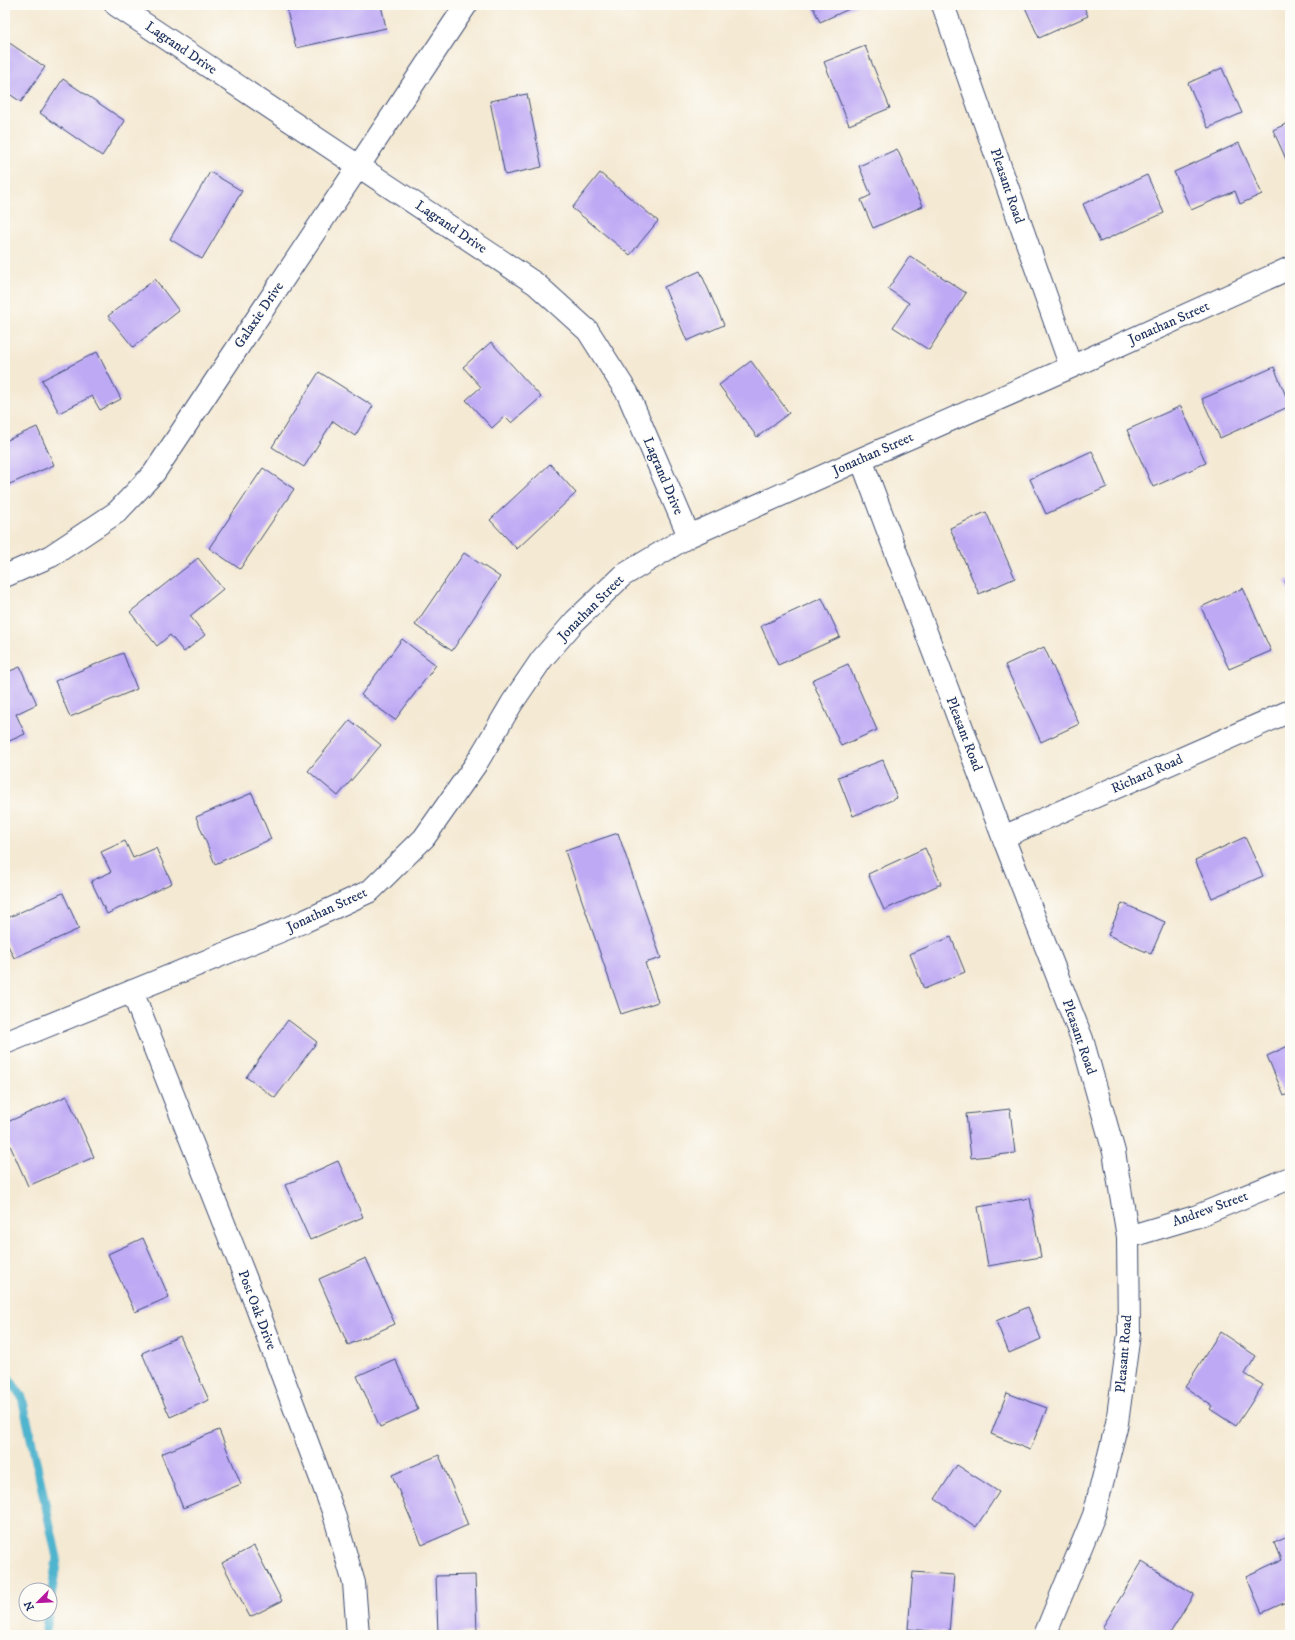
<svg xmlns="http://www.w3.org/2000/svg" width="1295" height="1640" viewBox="0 0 1295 1640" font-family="'IM FELL DW Pica',serif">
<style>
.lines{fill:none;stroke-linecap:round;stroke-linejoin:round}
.stream{stroke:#4fb4ce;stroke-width:9}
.building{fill:#bea9f4}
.street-casing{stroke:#3c4b70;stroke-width:24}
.street{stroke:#fff;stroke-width:22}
.labels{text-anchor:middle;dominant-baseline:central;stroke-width:3;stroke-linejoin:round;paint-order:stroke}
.street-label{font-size:14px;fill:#1b2f5e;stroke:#fdfcf7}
</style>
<rect width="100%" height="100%" fill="#fdfcf7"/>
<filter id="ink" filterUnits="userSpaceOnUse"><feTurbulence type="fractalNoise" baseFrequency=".025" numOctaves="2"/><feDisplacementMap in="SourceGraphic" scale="8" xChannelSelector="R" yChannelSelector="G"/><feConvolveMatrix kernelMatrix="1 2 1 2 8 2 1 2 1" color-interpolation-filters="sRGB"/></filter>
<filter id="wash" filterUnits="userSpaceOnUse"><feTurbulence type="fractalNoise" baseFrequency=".012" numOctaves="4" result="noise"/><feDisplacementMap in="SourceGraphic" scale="16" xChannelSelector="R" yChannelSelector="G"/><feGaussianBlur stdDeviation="0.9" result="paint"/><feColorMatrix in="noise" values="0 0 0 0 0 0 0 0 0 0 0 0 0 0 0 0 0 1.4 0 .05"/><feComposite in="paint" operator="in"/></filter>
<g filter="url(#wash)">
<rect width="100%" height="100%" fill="#f4e9d3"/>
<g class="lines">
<path class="stream" d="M5,1373L22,1397L57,1558L50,1604
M45,1635L48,1614"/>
</g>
<g id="blocks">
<path class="building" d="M314,5H381L386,28L296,48L287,11Z
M812,5H858L820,22Z
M1024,5H1083L1088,16L1039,38Z
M5,40L45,67L21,102L5,91Z
M865,46L890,108L849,125L824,62Z
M1222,68L1242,113L1208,128L1188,83Z
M63,79L125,121L102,156L40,113Z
M527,94L542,167L505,175L490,101Z
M1290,122V168L1273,130Z
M1239,143L1262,194L1240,204L1235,191L1191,210L1174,172Z
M897,149L923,206L873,228L861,200L871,195L859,166Z
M210,172L242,191L202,259L170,239Z
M600,173L658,221L630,255L572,208Z
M1147,175L1164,213L1100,242L1083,204Z
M910,256L966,293L929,350L893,327L909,303L888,289Z
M700,271L724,325L687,341L664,287Z
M155,279L179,311L133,347L108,316Z
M491,342L541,397L512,423L505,416L492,428L466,400L481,387L463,367Z
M97,352L121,399L100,410L92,396L59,413L42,380Z
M751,361L789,413L757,437L719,385Z
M1274,367L1290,406L1220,438L1202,399Z
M319,372L373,406L355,436L333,421L304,467L272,447Z
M1181,406L1206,463L1153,487L1127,430Z
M37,427L54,465L5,486V441Z
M1092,451L1107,487L1046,514L1030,479Z
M550,464L576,493L517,549L490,520Z
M263,468L294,489L240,569L209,548Z
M986,512L1015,578L979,594L950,528Z
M464,553L500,577L452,651L415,625Z
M198,558L223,589L190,616L205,635L184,652L170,635L157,646L130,612Z
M1290,579V593L1285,581Z
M1243,588L1271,651L1229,669L1201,607Z
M822,598L840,637L778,665L761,626Z
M402,639L436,665L395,720L361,695Z
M1044,647L1079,724L1041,742L1005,665Z
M123,653L137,689L70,717L55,681Z
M848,664L877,730L841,746L812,680Z
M20,667L37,704L16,714L25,734L5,743V673Z
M350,720L381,745L338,796L308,771Z
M883,760L897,798L853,816L838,777Z
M252,793L271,839L215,864L196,817Z
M618,833L661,958L645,963L658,1002L621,1014L565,851Z
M1245,837L1263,876L1212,898L1195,860Z
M125,841L133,858L156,848L172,883L107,914L91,881L111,872L101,852Z
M925,848L941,884L884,910L868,874Z
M63,893L79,929L14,958L5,939V919Z
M1122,903L1165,922L1151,954L1108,935Z
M951,937L965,972L924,989L910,954Z
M288,1020L317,1042L275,1098L246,1077Z
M1290,1045V1093L1284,1096L1267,1056Z
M67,1096L94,1157L28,1186L5,1134V1123Z
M1010,1109L1015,1153L971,1158L966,1114Z
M338,1161L363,1217L310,1240L285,1185Z
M1030,1198L1041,1257L988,1266L978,1207Z
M143,1238L169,1297L135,1312L108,1254Z
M366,1258L395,1324L348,1345L319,1279Z
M1028,1307L1041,1339L1009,1353L996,1321Z
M1220,1332L1256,1356L1245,1374L1263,1385L1236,1426L1210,1409L1212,1406L1185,1387Z
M180,1336L209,1400L170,1417L142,1353Z
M395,1359L418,1410L380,1427L357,1376Z
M1007,1393L1047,1408L1030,1450L991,1434Z
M219,1430L241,1484L183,1508L161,1454Z
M439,1455L468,1525L422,1545L392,1475Z
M957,1465L999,1492L976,1527L935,1499Z
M1290,1536V1600L1262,1613L1246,1576L1281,1560L1274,1543Z
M254,1546L282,1601L250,1617L222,1563Z
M1142,1562L1194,1594L1169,1635H1113L1102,1628Z
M913,1572L954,1575L949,1633L908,1629Z
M475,1575L477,1632L438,1634L436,1576Z"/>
</g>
</g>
<g filter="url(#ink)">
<use href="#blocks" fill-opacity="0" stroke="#3c4b70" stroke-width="1"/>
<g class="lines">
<g class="street-casing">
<path id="street" d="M116,5L536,284L588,331L628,394L689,536
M943,5L1071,367
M861,459L1003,837L1082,1039L1114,1152L1128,1237L1129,1334L1117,1423L1094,1515L1045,1635
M5,576L51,556L117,512L154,473L466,5
M1003,837L1290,711
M132,991L251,1292L333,1511L354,1583L358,1635
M5,1043L305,921L370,891L424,838L476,764L512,703L542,659L575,621L622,576L689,536L861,459L1071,367L1290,268
M1128,1237L1195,1217L1290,1178"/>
</g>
<use href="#street" class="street"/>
</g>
</g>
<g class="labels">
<g class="street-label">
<text transform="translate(181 48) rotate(34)">Lagrand Drive</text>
<text transform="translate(1007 186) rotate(71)">Pleasant Road</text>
<text transform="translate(451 227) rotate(34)">Lagrand Drive</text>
<text transform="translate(259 315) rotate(-56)">Galaxie Drive</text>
<text transform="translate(1169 323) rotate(-24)">Jonathan Street</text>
<text transform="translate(873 454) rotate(-24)">Jonathan Street</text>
<text transform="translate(663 476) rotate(67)">Lagrand Drive</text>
<text transform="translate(591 608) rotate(-45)">Jonathan Street</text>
<text transform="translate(964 734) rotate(69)">Pleasant Road</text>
<text transform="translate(1147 774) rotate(-24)">Richard Road</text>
<text transform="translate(327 910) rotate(-25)">Jonathan Street</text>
<text transform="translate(1079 1037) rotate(71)">Pleasant Road</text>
<text transform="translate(1210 1209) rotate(-20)">Andrew Street</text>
<text transform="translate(257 1310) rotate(69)">Post Oak Drive</text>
<text transform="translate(1124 1354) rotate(-85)">Pleasant Road</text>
</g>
</g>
<rect width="1295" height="1640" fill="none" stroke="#fdfcf7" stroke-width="20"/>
<g transform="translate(38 1602) rotate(246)"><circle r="19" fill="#fdfcf7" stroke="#a3aaba"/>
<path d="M0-3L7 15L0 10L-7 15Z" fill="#b5179e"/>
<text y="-6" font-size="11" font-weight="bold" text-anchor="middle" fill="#1b2f5e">N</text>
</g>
</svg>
